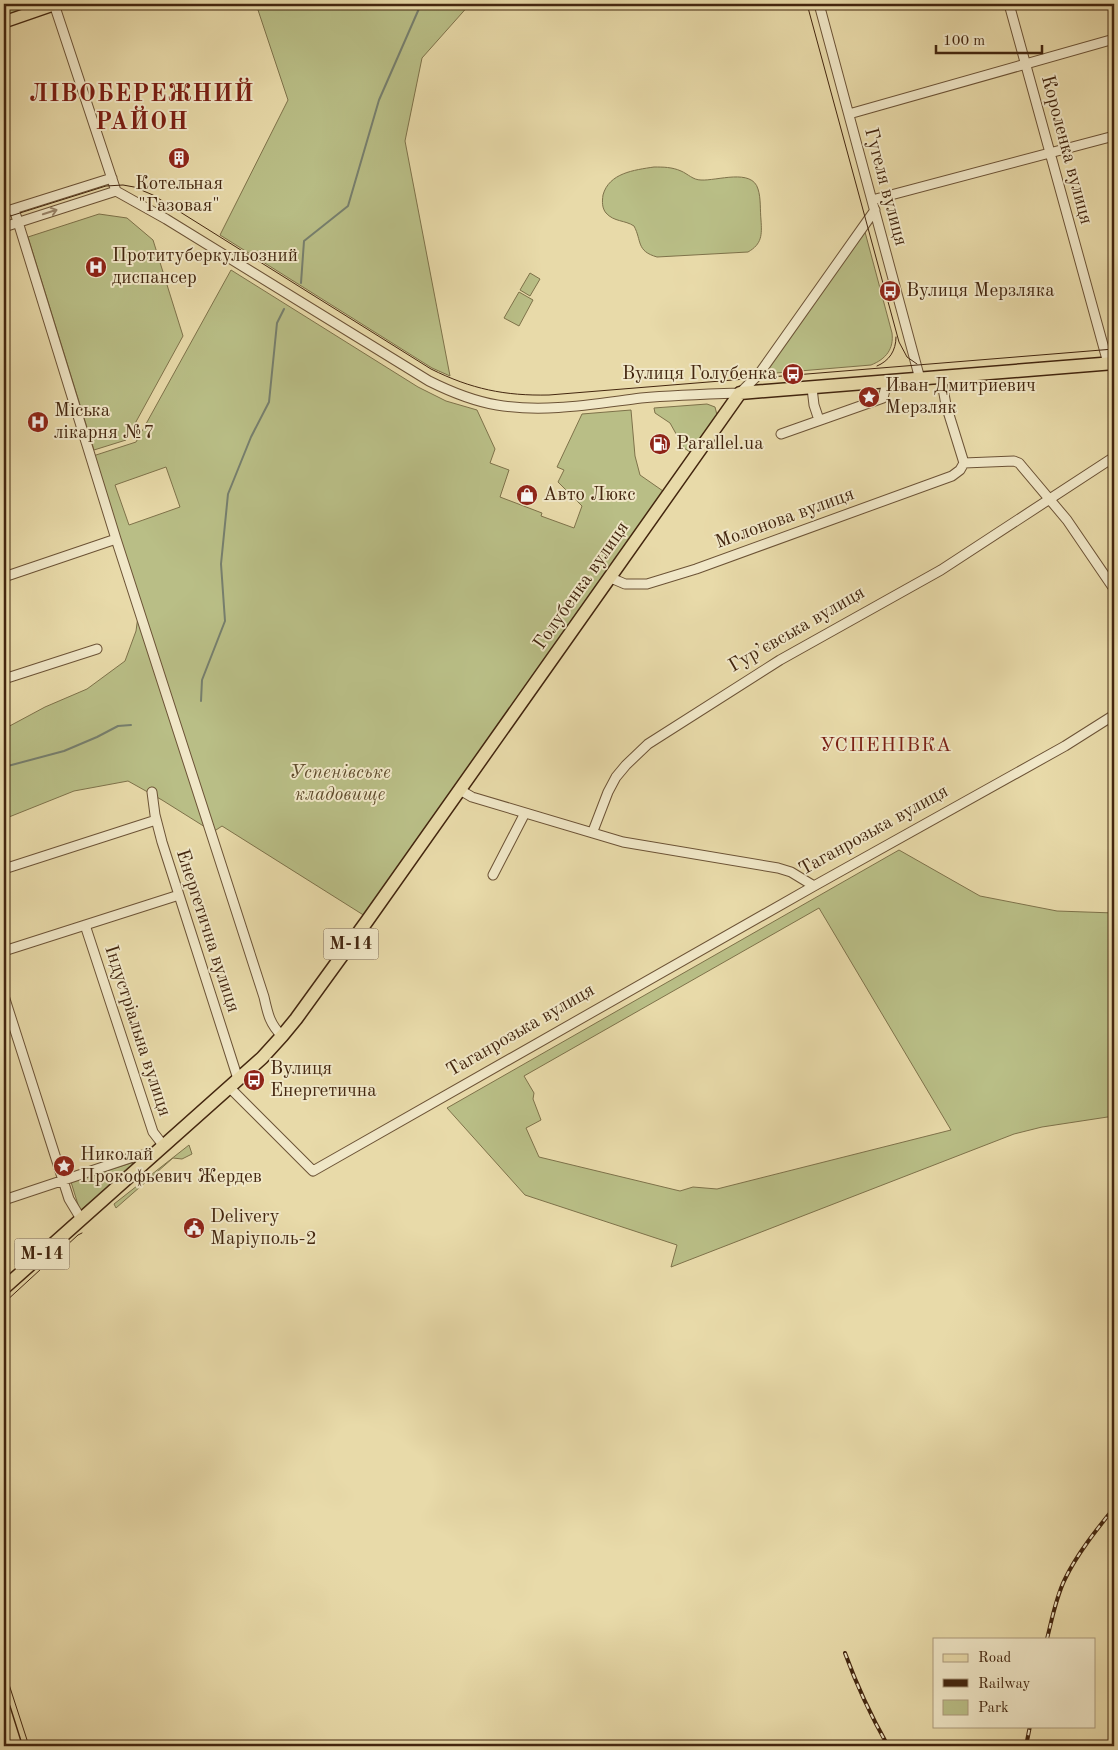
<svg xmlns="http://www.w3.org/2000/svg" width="1118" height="1750" viewBox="0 0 1118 1750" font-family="'Old Standard TT',serif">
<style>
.green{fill:#b9be86;stroke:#7e724a;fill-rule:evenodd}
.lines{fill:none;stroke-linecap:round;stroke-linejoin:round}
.stream{stroke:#767f6e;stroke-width:2}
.minor-casing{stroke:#6c5336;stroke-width:11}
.major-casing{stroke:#43260f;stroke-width:14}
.highway-casing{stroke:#43260f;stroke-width:15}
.minor{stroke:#f0e7c7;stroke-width:9}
.major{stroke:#e8daa9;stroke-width:11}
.highway{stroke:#e8daa9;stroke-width:12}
.tram{stroke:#43260f;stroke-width:1}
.rail-casing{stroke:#43260f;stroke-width:4}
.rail{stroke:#f0e7c7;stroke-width:2;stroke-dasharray:5.5;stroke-linecap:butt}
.oneway{stroke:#9a866b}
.labels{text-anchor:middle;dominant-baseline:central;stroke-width:4;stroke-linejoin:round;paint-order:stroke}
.shield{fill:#f0e7c7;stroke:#776046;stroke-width:1}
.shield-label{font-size:18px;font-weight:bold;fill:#43260f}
.street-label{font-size:19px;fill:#43260f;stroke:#f0e7c7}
.poi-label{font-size:19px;fill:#43260f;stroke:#f0e7c7;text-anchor:start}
.park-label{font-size:19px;font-style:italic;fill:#604c2d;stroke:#f0e7c7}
.neighbourhood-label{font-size:20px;letter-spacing:1px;fill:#7a1f14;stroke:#f0e7c7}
.district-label{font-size:24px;font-weight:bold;letter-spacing:1px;fill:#7a1f14;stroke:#f0e7c7}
</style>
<rect width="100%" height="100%" fill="#e8daa9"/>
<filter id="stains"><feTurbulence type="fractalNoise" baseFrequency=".004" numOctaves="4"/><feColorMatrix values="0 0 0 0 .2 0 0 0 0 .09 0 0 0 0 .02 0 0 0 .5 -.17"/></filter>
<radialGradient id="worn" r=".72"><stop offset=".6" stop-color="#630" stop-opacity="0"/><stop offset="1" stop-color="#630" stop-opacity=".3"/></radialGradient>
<path class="green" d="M4,4H32L33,9L4,19Z
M256,4H470L422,58L405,141L450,376L432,368L220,235L288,100Z
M654,167C663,167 672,167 681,171C688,174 693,180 701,180C717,181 752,168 758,189C761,198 760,210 761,220C762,235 762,244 748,252L657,257C636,251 642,241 634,226C625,220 614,222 606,213C602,208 602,202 603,195C609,173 634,170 654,167Z
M99,214L127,218L153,240L183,336L126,440L94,450L28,237Z
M865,232L892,333C894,349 886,359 871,365L764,374Z
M231,270L418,387L446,401L477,410L495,449L490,463L509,470L500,497L542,513L541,516L574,528L582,506L558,482L564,470L557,467L582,414L631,410L635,456L640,475L663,491L365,916L222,826L213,832L162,800L128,781L74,791L4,819V729L45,707L87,689L125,661L136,631L139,609L93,456L136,442ZM166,467L180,507L129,525L115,485Z
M530,273L540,279L530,296L520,290Z
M519,292L533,300L519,326L504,318Z
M707,404L715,407L717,415L690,452L684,448L670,423L655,413L654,408Z
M899,850L980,896L1057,911L1114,913V1116L1042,1127L1014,1134L671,1267L677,1245L525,1195L447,1108ZM819,908L951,1130L717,1189L693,1187L680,1191L539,1157L526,1128L541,1120L533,1099L534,1093L524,1076Z
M189,1145L192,1154L182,1159L173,1158L116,1208L114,1204Z
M131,1163L134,1164L80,1211L71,1182Z"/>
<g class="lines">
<path class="stream" d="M301,283L304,241L348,206L379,100L421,4
M201,701L202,680L225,621L221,564L228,494L251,437L269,402L277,323L284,309
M4,767L64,751L97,737L118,726L131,725"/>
<g class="minor-casing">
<path id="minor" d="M54,4L116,191
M819,4L920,379
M1009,4L1108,363
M849,114L1114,39
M872,200L1114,136
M14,209L116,539L264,997C268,1015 270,1024 282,1036
M4,212L112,178
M4,227L116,191L166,219L429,381C451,392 473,401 497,405C545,413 593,404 641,398C674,395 707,394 740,393L759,374L875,210
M941,377L946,405L964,463
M812,388L814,405L819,420
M781,434L883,398L887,382
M964,463L1014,461L1019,463L1067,520L1114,589
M4,577L116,539
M611,578L625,584H647L696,569L952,476L960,470L964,463
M4,679L97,649
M460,790L472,797L623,842L778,868L791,872L814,886
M152,792L155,815L162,842L238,1079
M593,831L608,792L616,777L626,765L648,744L780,660L941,570L1114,457
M4,869L156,820
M493,875L525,813
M85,925L153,1132L163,1145
M4,951L179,895
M4,996L69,1199L81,1219
M229,1087L313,1171L814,886L1065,746L1114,715
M4,1200L133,1157L154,1153"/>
</g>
<g class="major-casing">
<path id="major" d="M4,22L56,4
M4,1708L16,1746"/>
</g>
<g class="highway-casing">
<path id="highway" d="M4,1288L262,1058L282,1036L296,1019L367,921L740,393L1114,363"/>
</g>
<use href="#minor" class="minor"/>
<use href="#major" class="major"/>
<use href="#highway" class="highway"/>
<path class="tram" d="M807,4L899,342L907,357L917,364
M4,218L106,186L123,185L134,187L153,195L431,369C471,389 505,396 549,395L1114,349
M877,366C889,361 896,351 896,337
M4,1303L78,1235L82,1233
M4,1669L29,1746"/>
<g class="rail-casing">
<path id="rail" d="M1111,1580L1114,1557
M1047,1639C1052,1619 1056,1597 1065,1579C1077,1554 1097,1529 1114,1508
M845,1653C857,1686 871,1716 888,1746
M1026,1746L1030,1726"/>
</g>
<use href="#rail" class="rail"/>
</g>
<defs><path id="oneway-shaft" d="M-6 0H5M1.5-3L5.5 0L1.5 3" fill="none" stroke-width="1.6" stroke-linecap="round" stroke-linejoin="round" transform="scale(1.25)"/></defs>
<use class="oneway" href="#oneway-shaft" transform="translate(50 212) rotate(-18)"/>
<defs>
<g id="building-disc" transform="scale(1.125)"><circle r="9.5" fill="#8f2418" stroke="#f0e7c7"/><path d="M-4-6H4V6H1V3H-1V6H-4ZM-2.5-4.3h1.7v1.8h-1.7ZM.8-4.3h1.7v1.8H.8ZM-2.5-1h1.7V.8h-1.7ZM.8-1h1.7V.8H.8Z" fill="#fff"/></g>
<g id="hospital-disc" transform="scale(1.125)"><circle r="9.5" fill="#8f2418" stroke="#f0e7c7"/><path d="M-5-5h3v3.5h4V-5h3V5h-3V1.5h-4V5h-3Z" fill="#fff"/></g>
<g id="bus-disc" transform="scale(1.125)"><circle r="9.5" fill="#8f2418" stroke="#f0e7c7"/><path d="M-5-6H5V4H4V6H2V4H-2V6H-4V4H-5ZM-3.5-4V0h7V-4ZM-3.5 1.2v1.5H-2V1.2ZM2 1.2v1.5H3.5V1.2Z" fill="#fff"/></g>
<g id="sight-disc" transform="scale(1.125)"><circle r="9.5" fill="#8f2418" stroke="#f0e7c7"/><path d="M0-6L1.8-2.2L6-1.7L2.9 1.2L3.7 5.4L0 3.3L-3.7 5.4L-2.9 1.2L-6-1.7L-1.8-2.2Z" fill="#fff"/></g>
<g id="fuel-disc" transform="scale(1.125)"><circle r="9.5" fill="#8f2418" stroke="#f0e7c7"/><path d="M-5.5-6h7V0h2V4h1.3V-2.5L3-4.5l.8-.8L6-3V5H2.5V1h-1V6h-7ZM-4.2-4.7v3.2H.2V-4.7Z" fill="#fff"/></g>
<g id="shop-disc" transform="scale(1.125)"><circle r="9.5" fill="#8f2418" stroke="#f0e7c7"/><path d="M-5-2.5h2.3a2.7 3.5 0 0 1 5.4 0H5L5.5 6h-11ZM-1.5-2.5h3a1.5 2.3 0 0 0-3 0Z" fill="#fff"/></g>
<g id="civic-disc" transform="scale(1.125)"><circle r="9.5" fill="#8f2418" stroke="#f0e7c7"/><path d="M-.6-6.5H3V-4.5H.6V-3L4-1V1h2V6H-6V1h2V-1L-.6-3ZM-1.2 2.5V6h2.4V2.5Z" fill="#fff"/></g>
</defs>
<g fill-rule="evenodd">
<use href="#building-disc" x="179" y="158"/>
<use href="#hospital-disc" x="96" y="267"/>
<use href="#bus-disc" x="890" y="291"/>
<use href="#bus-disc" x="793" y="374"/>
<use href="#sight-disc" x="869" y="397"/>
<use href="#hospital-disc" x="38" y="422"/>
<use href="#fuel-disc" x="660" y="444"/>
<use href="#shop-disc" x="527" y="495"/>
<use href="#bus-disc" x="254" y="1080"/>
<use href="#sight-disc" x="64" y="1166"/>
<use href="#civic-disc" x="194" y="1228"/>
</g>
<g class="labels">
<g class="shield">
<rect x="323.5" y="928.5" width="55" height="31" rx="4"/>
<rect x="14.5" y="1238.5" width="55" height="31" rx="4"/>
</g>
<g class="shield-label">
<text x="351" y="944">М-14</text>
<text x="42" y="1254">М-14</text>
</g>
<g class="street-label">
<text transform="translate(1066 150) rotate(75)">Короленка вулиця</text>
<text transform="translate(885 187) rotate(75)">Гугеля вулиця</text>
<text transform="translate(785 519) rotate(-20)">Молонова вулиця</text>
<text transform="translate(582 586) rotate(-55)">Голубенка вулиця</text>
<text transform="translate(797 630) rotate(-30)">Гур’євська вулиця</text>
<text transform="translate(874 831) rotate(-29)">Таганрозька вулиця</text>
<text transform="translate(207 931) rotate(72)">Енергетична вулиця</text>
<text transform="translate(137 1031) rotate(72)">Індустріальна вулиця</text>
<text transform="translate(521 1031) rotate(-30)">Таганрозька вулиця</text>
</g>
<g class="poi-label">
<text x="179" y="184" text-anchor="middle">Котельная<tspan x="179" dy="22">"Газовая"</tspan></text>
<text x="112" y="256">Протитуберкульозний<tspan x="112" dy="22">диспансер</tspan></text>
<text x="906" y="291">Вулиця Мерзляка</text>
<text x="777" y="374" text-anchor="end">Вулиця Голубенка</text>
<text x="885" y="386">Иван Дмитриевич<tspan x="885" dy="22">Мерзляк</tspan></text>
<text x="54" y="411">Міська<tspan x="54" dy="22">лікарня №7</tspan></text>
<text x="676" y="444">Parallel.ua</text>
<text x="543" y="495">Авто Люкс</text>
<text x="270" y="1069">Вулиця<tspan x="270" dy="22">Енергетична</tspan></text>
<text x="80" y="1155">Николай<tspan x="80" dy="22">Прокофьевич Жердев</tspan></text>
<text x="210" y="1217">Delivery<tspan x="210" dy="22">Марiуполь-2</tspan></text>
</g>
<g class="park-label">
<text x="340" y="773">Успенівське<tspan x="340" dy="22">кладовище</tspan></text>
</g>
<g class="neighbourhood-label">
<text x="886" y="746">УСПЕНІВКА</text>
</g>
<g class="district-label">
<text x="142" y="95">ЛІВОБЕРЕЖНИЙ<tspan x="142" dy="28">РАЙОН</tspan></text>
</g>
</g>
<rect width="1118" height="1750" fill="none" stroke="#e8daa9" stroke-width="20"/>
<rect x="5" y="5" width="1108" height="1740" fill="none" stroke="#43260f" stroke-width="2.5"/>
<rect x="10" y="10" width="1098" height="1730" fill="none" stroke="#43260f"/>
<rect x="933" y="1638" width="162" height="90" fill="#f0e7c7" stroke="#ab9a7d"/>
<rect x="943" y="1654" width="25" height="8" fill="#e8daa9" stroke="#ab9a7d"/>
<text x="978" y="1662" font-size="15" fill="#43260f">Road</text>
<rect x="943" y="1679" width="25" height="8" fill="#43260f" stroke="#ab9a7d"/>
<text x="978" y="1688" font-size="15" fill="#43260f">Railway</text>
<rect x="943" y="1700" width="25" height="15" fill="#b9be86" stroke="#ab9a7d"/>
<text x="978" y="1712" font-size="15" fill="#43260f">Park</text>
<path d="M936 45v8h106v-8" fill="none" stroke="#43260f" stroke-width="2.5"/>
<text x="943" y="45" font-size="15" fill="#43260f" stroke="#f0e7c7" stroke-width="4" paint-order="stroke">100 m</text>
<rect width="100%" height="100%" filter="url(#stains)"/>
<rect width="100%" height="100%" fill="url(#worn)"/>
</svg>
